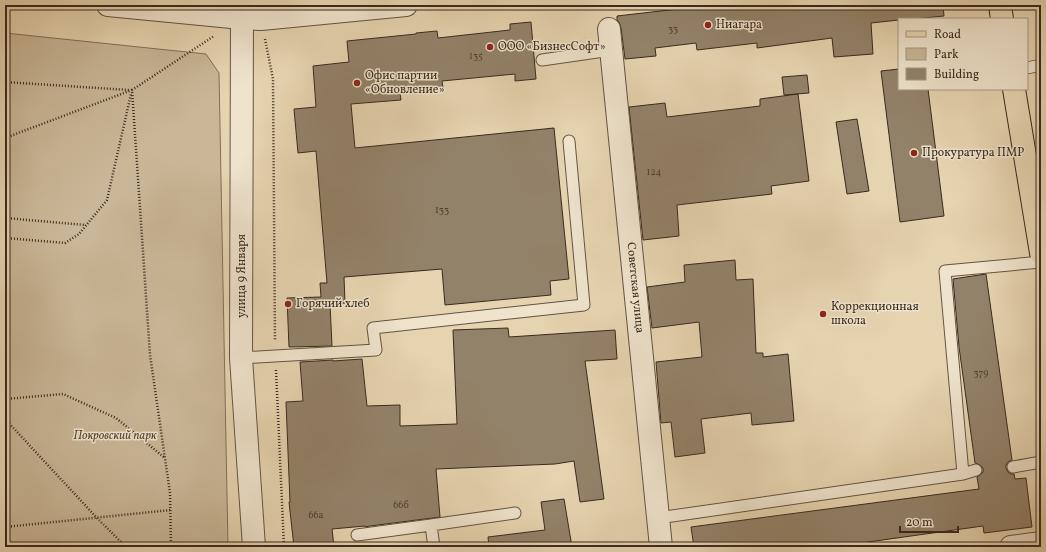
<svg xmlns="http://www.w3.org/2000/svg" width="1046" height="552" viewBox="0 0 1046 552" font-family="Vollkorn,serif">
<style>
.green{fill:#c9b797;stroke:#81705b}
.building{fill:#93826a;stroke:#392a1f}
.lines{fill:none;stroke-linecap:round;stroke-linejoin:round}
.service-casing{stroke:#645443;stroke-width:13}
.minor-casing{stroke:#645443;stroke-width:24}
.tertiary-casing{stroke:#645443;stroke-width:24}
.primary-casing{stroke:#392a1f;stroke-width:24}
.path{stroke:#392a1f;stroke-width:2.5;stroke-dasharray:1 2;stroke-linecap:butt}
.service{stroke:#efe3cc;stroke-width:11}
.minor{stroke:#efe3cc;stroke-width:22}
.tertiary{stroke:#efe3cc;stroke-width:22}
.primary{stroke:#e6d4b0;stroke-width:22}
.poi-dot{fill:#8f2418;stroke:#efe3cc;stroke-width:1.5}
.labels{text-anchor:middle;dominant-baseline:central;stroke-width:3;stroke-linejoin:round;paint-order:stroke}
.number-label{font-size:10px;fill:#504032}
.poi-label{font-size:12px;fill:#392a1f;stroke:#efe3cc;text-anchor:start}
.street-label{font-size:12px;fill:#392a1f;stroke:#efe3cc}
.park-label{font-size:12px;font-style:italic;fill:#564637;stroke:#efe3cc}
</style>
<rect width="100%" height="100%" fill="#e6d4b0"/>
<filter id="stains"><feTurbulence type="fractalNoise" baseFrequency=".005" numOctaves="4"/><feColorMatrix values="0 0 0 0 .2 0 0 0 0 .09 0 0 0 0 .02 0 0 0 .5 -.17"/></filter>
<radialGradient id="worn" r=".72"><stop offset=".6" stop-color="#630" stop-opacity="0"/><stop offset="1" stop-color="#630" stop-opacity=".3"/></radialGradient>
<path class="green" d="M5,33L206,54L219,73L228,547H5Z"/>
<path class="building" d="M713,5H943L944,16L913,19H899V20L871,23L873,54L834,57L832,38L757,48V43L697,50L696,43L655,48L656,56L625,59L621,28L619,22L617,20V16Z
M531,22L536,79L515,81V74L442,81L443,88L400,93L401,100L351,104L355,148L554,128L569,279L550,281L551,295L445,305L442,269L344,277L345,303L330,304L332,346L289,347L287,298L321,297L320,283H327L316,151L298,153L294,109L316,107L313,66L349,62L347,41L416,34V33L437,31L438,38L510,30V24Z
M899,69V89H928L944,216L900,222L881,71Z
M807,75L809,93L784,95L782,77Z
M798,94L809,181L771,186L772,194L677,205L679,236L643,240L629,107L665,103L667,117L760,106V99Z
M857,119L869,191L847,194L836,122Z
M735,260L736,280L753,279L756,353H763V357L788,354L794,421L752,425L751,413L701,419L705,453L675,457L671,422L661,423L656,362L702,357L699,322L652,328L647,287L685,282L684,265Z
M986,274L1012,460L1008,462L1006,465V468L1008,472L1011,474H1014L1015,479L1026,478L1032,527L984,533L983,526L832,547H694L691,527L979,489L977,477L981,474L983,472V468L980,465L975,463L959,347L953,279Z
M508,328L509,337L615,330L617,359L585,361L604,499L580,502L574,461L555,464L436,469L440,517L370,526L365,527V526L332,529L334,547H294L289,502H290L286,402L303,401L300,362L333,360V361L362,359L367,406L400,405V426L457,424L453,330Z
M564,499L572,547H489L488,537L545,530L541,502Z"/>
<g class="lines">
<g class="service-casing">
<path id="service" d="M542,60L611,50
M1027,68L1041,65
M241,358L376,350L373,328L584,305L569,141
M1013,467L1041,462
M963,474L945,271L1041,262
M658,518L963,474L976,470
M431,525L515,513
M357,535L431,525L434,547"/>
</g>
<g class="minor-casing">
<g id="minor">
<path d="M108,5L242,18L261,19L406,5"/>
<path id="s1" d="M609,29L661,547"/>
<path d="M1011,547L1041,543"/>
</g>
</g>
<g class="tertiary-casing">
<path id="tertiary" d="M241,5L242,18L241,358L254,547"/>
</g>
<g class="primary-casing">
<path id="primary" d="M1000,5L1002,19
M1014,89L1041,253"/>
</g>
<path class="path" d="M265,39L273,79L275,341
M5,82L129,90
M5,138L132,90
M5,218L86,225
M5,238L65,243L79,234L107,200L131,94
M276,370L284,547
M5,399L63,394L116,418L165,458
M5,419L97,518L126,547
M5,527L171,510
M171,547L170,493L150,355L132,90L214,36"/>
<use href="#service" class="service"/>
<use href="#minor" class="minor"/>
<use href="#tertiary" class="tertiary"/>
<use href="#primary" class="primary"/>
</g>
<g class="poi-dot">
<circle cx="708" cy="25" r="4"/>
<circle cx="490" cy="47" r="4"/>
<circle cx="357" cy="83" r="4"/>
<circle cx="914" cy="153" r="4"/>
<circle cx="288" cy="304" r="4"/>
<circle cx="823" cy="314" r="4"/>
</g>
<g class="labels">
<g class="number-label">
<text x="673" y="29">33</text>
<text x="476" y="56">135</text>
<text x="654" y="172">124</text>
<text x="442" y="210">133</text>
<text x="981" y="373">379</text>
<text x="401" y="505">66б</text>
<text x="316" y="515">66а</text>
</g>
<g class="poi-label">
<text x="716" y="25">Ниагара</text>
<text x="498" y="47">ООО «БизнесСофт»</text>
<text x="365" y="76">Офис партии<tspan x="365" dy="14">«Обновление»</tspan></text>
<text x="922" y="153">Прокуратура ПМР</text>
<text x="296" y="304">Горячий хлеб</text>
<text x="831" y="307">Коррекционная<tspan x="831" dy="14">школа</tspan></text>
</g>
<g class="street-label">
<text transform="translate(242 276) rotate(-90)">улица 9 Января</text>
<text stroke="none"><textPath href="#s1" startOffset="260">Советская улица</textPath></text>
</g>
<g class="park-label">
<text x="115" y="436">Покровский парк</text>
</g>
</g>
<rect width="1046" height="552" fill="none" stroke="#e6d4b0" stroke-width="20"/>
<rect x="6" y="6" width="1034" height="540" fill="none" stroke="#392a1f" stroke-width="2"/>
<rect x="10" y="10" width="1026" height="532" fill="none" stroke="#392a1f"/>
<rect x="898" y="18" width="130" height="72" fill="#efe3cc" stroke="#a69987"/>
<rect x="906" y="31" width="20" height="6" fill="#e6d4b0" stroke="#a69987"/>
<text x="934" y="38" font-size="12" fill="#392a1f">Road</text>
<rect x="906" y="48" width="20" height="12" fill="#c9b797" stroke="#a69987"/>
<text x="934" y="58" font-size="12" fill="#392a1f">Park</text>
<rect x="906" y="68" width="20" height="12" fill="#93826a" stroke="#a69987"/>
<text x="934" y="78" font-size="12" fill="#392a1f">Building</text>
<path d="M900 526v6h58v-6" fill="none" stroke="#392a1f" stroke-width="2"/>
<text x="906" y="526" font-size="12" fill="#392a1f" stroke="#efe3cc" stroke-width="3" paint-order="stroke">20 m</text>
<rect width="100%" height="100%" filter="url(#stains)"/>
<rect width="100%" height="100%" fill="url(#worn)"/>
</svg>
